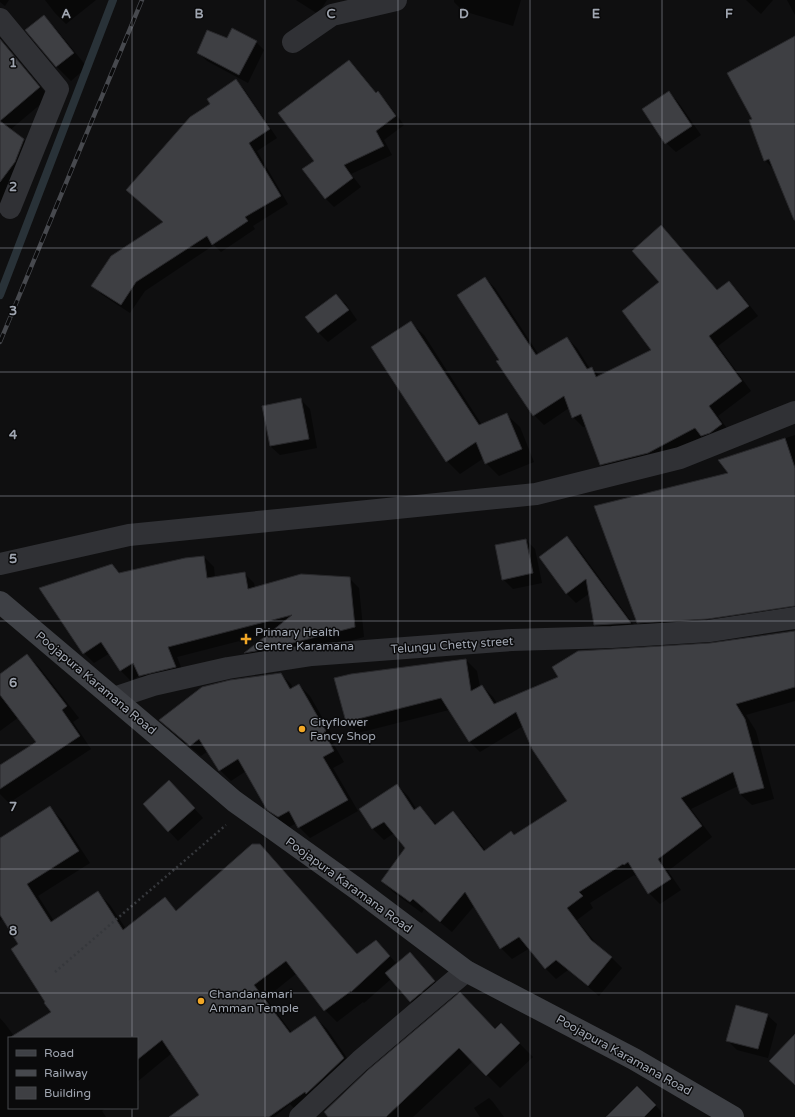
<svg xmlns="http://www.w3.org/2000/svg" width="795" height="1117" viewBox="0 0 795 1117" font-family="'Varela Round',sans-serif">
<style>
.shadow{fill:#0007}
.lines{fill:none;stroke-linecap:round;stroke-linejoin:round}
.stream{stroke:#293238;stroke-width:8}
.building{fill:#3e3f43;stroke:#29292c}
.path{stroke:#36383c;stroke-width:2.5;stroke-dasharray:2 3;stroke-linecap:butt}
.street{stroke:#303135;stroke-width:22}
.secondary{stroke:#3e4045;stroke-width:22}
.rail-casing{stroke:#47494e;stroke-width:4.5}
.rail{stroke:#0a0a0b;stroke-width:3;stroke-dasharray:9;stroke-linecap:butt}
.grid{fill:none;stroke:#a0a6b1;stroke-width:1;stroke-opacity:0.55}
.poi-dot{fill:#f1a726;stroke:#0a0a0b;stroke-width:1.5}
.labels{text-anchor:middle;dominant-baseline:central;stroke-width:3;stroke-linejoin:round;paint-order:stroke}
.poi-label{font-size:12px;fill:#a0a6b1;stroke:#0a0a0b;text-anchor:start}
.street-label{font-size:12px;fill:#a0a6b1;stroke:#0a0a0b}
.grid-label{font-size:13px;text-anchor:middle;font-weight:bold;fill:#a0a6b1;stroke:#0a0a0b;stroke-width:3;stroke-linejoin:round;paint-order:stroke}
</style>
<rect width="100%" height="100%" fill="#0f0f10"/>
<path class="shadow" d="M0,0H9L5,6L0,2Z
M45,0H96L66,24L55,13Z
M296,0H327L318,14Z
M454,0H521L513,26L463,11L454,2Z
M746,0H773L761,14Z
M787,0H795V15Z
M44,16L57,30L87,67L71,81L57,67L27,30Z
M795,37V219L775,171L765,160L753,120Z
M0,38L49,97L10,130L24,140L33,150L0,211Z
M227,40L256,42L264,50L248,83L207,61L199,53Z
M349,62L358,70L376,93L377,92L386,101L404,125L384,140L392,155L351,174L361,187L334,207L326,199L304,170L315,161Z
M236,81L244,89L277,138L257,151L288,204L253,226L255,229L221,252L214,245L145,291L130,313L101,294L93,285L164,223L136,198L211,104Z
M669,92L678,102L701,135L676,152L666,143Z
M661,226L671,236L718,291L729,282L739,292L758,316L718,346L751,391L718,416L731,434L611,474L601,464L587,426L583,427L573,417L569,408L544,425L534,415L500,360L485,278L495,288L539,355L567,338L577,348L590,369L592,368L600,376L653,350L660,282Z
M336,295L346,304L357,320L328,342L319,333L307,317Z
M411,323L424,335L482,425L507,415L520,427L534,462L499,476L486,463L484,458L460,474L447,461Z
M300,399L310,409L317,448L280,455L270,446Z
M795,435V618L649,634L638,622L730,473L720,460Z
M567,538L577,547L639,632L604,634L595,625L590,593L576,603L567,594L540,557Z
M526,540L535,549L542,583L513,589L503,579Z
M204,557L214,567L215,578L244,573L254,583L255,588L349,578L359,588L364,637L284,658L256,662L246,653L271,633L177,657L185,677L150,686L140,675L131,681L121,671L110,653L94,663L84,653L112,565L121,574Z
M795,632V701L746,715L756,731L774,799L752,805L740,794L738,786L691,809L712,837L668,871L681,890L660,904L649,893L637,874L635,876L634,875L590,903L593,908L577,920L598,946L611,957L622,968L599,996L568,970L556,979L545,968L530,948L512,959L501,948L475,905L452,932L424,909L422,913L393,892L382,881L406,848L394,833L384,840L373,829L360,809L397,785L408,796L417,810L420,807L437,825L453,812L464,823L486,851L514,836L568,802L523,726L480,752L469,741L449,710L358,733L346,722L466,660L477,671L480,687L482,686L493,697L497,703L710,644Z
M27,655L39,667L79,718L73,722L91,749L9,803L0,794V766L37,742L19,717L0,731V675Z
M280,674L291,684L293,689L299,685L310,696L336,742L333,743L344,762L333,768L358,811L310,838L299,827L297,823L289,827L279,820L268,809L246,771L231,781L220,770L208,751L201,756L171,731L161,720Z
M178,791L203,818L178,841L144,804Z
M50,808L62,820L90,863L38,896L54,921L98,893L110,905L126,929L165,899L176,911L260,845L272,857L358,955L376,941L397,964L410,953L444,991L420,1011L391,979L364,1003L363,1002L337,1022L325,1010L297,973L266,998L292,1033L315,1017L327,1029L356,1071L301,1115L290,1104L274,1117H171L200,1095L172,1053L137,1082V1038H9V1108H105L102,1111L106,1117H0V1018L6,1025L14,1036L52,1013L20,944L3,918L0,921V840Z
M767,1015L777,1024L768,1058L737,1050L728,1041Z
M495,1030L514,1038L533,1057L500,1088L473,1061L413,1117H331L407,1046Z
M637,1087L665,1115L663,1117H607Z
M489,1098L493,1102L504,1117H480L474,1108Z"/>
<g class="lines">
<path class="stream" d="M0,295L113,0"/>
</g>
<path class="building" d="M44,15L74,53L56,67L25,30Z
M232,28L257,41L239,75L197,53L207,30L227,38Z
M795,36V220H794L769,159L764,161L749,120L752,119L727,73Z
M0,39L40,87L0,121Z
M349,60L376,93L378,91L396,116L376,131L384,146L344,165L353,178L325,199L302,169L314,161L278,113Z
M236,79L270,129L249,143L281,196L245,217L248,221L212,245L207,236L136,282L121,305L91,286L111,256L163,222L126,190L190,117L210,104L207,99Z
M669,91L692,126L665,144L642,109Z
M0,121L24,139L15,162L0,182Z
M661,225L717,290L729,281L749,306L709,336L742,381L709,406L722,424L710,433L701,436L695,428L648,453L600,465L581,414L572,418L564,396L533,416L496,361L499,360L457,295L485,277L536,355L567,337L587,369L592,367L596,377L651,350L622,311L659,282L632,251Z
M336,294L349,310L318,333L305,317Z
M411,321L479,425L507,413L522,449L485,464L476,442L446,462L371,347Z
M301,398L309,439L270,446L262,406Z
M785,438L795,468V606L708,619L637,623L594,506L728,473L718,460Z
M567,536L594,573L631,623L594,625L586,579L566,594L539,557Z
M526,539L533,573L502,580L495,545Z
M204,556L207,578L245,572L248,589L301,574L350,577L355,627L273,648L244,653L292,615L168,647L176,667L139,676L133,663L120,671L101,642L83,654L39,588L112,564L119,573L185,558Z
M795,631V687L736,704L745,719L764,788L740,794L733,772L681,798L702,826L658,859L671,879L648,894L628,862L624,865L623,864L579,892L583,896L567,908L591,940L612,957L588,986L556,960L545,969L519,937L500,949L465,892L440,922L413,899L410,902L381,881L405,848L384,822L372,829L359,809L397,784L414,810L420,806L435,825L453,811L484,851L511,831L514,835L567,801L532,749L516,712L469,742L441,698L346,722L334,678L351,674L466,659L471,691L482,685L494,704L558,677L552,667L578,651L613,649L710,643Z
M27,654L67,706L62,710L80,736L0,789V765L36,742L0,695V674Z
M281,673L290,689L299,684L326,731L324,732L334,751L323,757L348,800L298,828L289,811L278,817L267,810L238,759L219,771L199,739L190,746L159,720L202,687L230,680Z
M169,780L195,808L168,832L143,804Z
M50,806L79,851L27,884L51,922L98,891L123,930L165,897L176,911L252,844H260L357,954L376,940L390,956L351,992V991L324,1011L286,961L254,985L290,1033L315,1016L344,1058L306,1094L305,1092L269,1117H169L199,1095L162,1040L137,1060V1038H9L51,1012L44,1003L45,1002L11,949L18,944L0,915V838Z
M410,952L435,981L410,1002L385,973Z
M460,992L495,1029L501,1023L520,1043L486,1076L459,1048L386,1117H328L324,1112L368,1070Z
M736,1005L768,1014L758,1049L726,1041Z
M795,1034V1085L769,1061Z
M637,1086L656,1105L644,1117H606Z"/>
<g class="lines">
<path class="path" d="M55,972L226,825"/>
<path class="street" d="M0,19L58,89L10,208
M293,42L332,15L396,0
M0,564L129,535L536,494L680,458L795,412
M114,698L153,685L228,668L312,655L512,640L612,637L709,631L795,618
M300,1117L360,1061L466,971"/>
<path class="secondary" d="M0,602L162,739L234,801L357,889L466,971L634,1059L733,1117"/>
<g class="rail-casing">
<path id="rail" d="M0,342L142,0"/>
</g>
<use href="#rail" class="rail"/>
</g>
<path class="grid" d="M132,0V1038M265,0V1117M398,0V1117M530,0V1117M662,0V1117M0,124H795M0,248H795M0,372H795M0,496H795M0,621H795M0,745H795M0,869H795M0,993H795M132,1108V1117"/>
<g class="poi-dot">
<path d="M244 633h4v4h4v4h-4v4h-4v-4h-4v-4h4z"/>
<circle cx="302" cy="729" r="4"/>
<circle cx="201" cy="1001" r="4"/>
</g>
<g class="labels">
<g class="poi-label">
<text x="255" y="632">Primary Health<tspan x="255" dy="14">Centre Karamana</tspan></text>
<text x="310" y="722">Cityflower<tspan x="310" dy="14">Fancy Shop</tspan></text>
<text x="209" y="994">Chandanamari<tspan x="209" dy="14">Amman Temple</tspan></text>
</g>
<g class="street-label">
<text transform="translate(452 645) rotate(-4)">Telungu Chetty street</text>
<text transform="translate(96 683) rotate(40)">Poojapura Karamana Road</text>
<text transform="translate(349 885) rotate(36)">Poojapura Karamana Road</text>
<text transform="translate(624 1055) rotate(29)">Poojapura Karamana Road</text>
</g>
</g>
<g class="grid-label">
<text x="66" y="18">A</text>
<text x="199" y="18">B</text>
<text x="331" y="18">C</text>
<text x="464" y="18">D</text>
<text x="596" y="18">E</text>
<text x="729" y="18">F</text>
<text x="13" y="67">1</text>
<text x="13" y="191">2</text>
<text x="13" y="315">3</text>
<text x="13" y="439">4</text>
<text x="13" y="563">5</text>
<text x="13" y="687">6</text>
<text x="13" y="811">7</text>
<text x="13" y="935">8</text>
</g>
<rect x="8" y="1037" width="130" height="72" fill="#0a0a0b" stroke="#46484d"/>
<rect x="16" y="1050" width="20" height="6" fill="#3e4045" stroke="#46484d"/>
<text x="44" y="1057" font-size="12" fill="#a0a6b1">Road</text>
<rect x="16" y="1070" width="20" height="6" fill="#47494e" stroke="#46484d"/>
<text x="44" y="1077" font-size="12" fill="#a0a6b1">Railway</text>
<rect x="16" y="1087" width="20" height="12" fill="#3e3f43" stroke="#46484d"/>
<text x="44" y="1097" font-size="12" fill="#a0a6b1">Building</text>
</svg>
